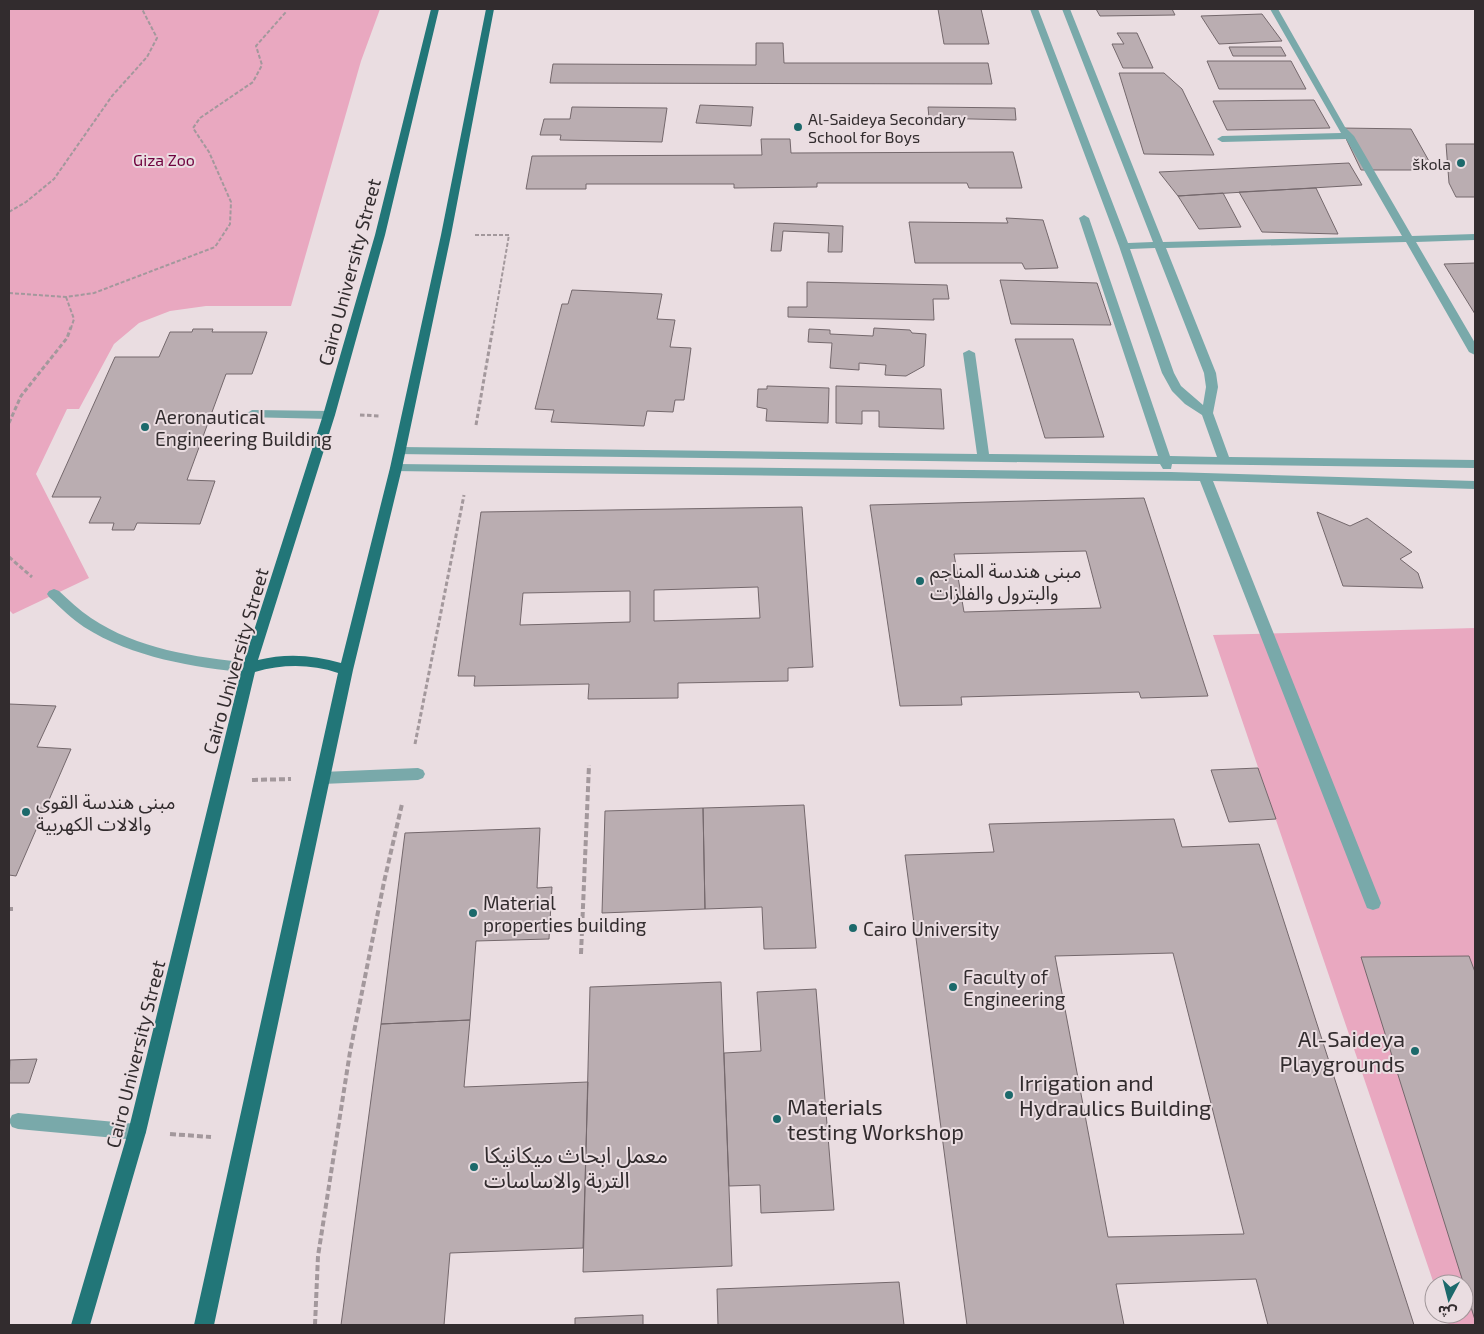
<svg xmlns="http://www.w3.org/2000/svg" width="1484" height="1334" viewBox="0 0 1484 1334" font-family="'Exo 2','Noto Sans Arabic',sans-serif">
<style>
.green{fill:#e9a8c0}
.building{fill:#baadb1;stroke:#74686c;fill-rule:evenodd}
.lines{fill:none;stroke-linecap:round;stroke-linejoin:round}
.path-far2{stroke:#a3989c;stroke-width:2;stroke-dasharray:4 2;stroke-linecap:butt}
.path-far1{stroke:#a3989c;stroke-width:3;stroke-dasharray:4.5 2.5;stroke-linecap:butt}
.path{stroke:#a3989c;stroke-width:4;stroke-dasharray:6 3;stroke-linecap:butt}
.service{fill:#79a9aa;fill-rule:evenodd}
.primary{fill:#227678;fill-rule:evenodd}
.poi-dot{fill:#1c696b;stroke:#eadde1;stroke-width:2}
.labels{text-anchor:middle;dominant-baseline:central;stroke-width:4;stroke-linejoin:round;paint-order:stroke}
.far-poi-label{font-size:16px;fill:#322c2e;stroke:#eadde1;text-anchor:start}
.far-park-label{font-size:16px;fill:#6f023e;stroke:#eadde1}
.street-label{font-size:19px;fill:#322c2e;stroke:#eadde1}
.poi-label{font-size:19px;fill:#322c2e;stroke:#eadde1;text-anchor:start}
.near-poi-label{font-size:22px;fill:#322c2e;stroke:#eadde1;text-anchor:start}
</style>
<rect width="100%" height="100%" fill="#eadde1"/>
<path class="green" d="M9,9H380L361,61L291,306H206L170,311L139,323L114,344L79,409H67L36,474L89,578L13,614L9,610Z
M1475,628V1325H1449L1445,1314H1464V1284H1434L1213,635Z"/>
<path class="building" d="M938,9H981L989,44H944Z
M1096,9H1172L1175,15L1100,16Z
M1262,14L1282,41L1219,44L1201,16Z
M1117,33H1137L1153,68H1123L1112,44H1124Z
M756,43H783L784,63H988L992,84L550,83L553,64L756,65Z
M1229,47H1281L1286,56H1233Z
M1207,61H1291L1306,89H1219Z
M1119,73H1164L1182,89L1214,155L1144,154Z
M1314,100L1330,128L1227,130L1213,101Z
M700,105L753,107L751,126L696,123Z
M572,107L667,108L662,142L560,140L561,135H540L544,119H570Z
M928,107L1015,108L1016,120L929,118Z
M1341,128L1411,129L1434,170H1361Z
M761,139H790L791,153L1013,152L1022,188H969L967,183H817V187L734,188V184H586V189H526L532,156L762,155Z
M1446,144H1475V197H1456L1449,183Z
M1349,163L1362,185L1178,196L1159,172Z
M1316,188L1338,234L1262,232L1239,192Z
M1223,193L1241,227L1199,229L1178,196Z
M1006,218L1043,220L1058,268L1025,269L1022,263H915L909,222L1008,223Z
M774,223L843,226L842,252H828L829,233L783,231L781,251H771Z
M1475,263V314L1444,264Z
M1000,280L1097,283L1111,325L1011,324Z
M807,282L947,285L949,299H933L934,320L788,317V307H807Z
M572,290L662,294L657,319L675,320L670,347L691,348L684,400H675L673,412L647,411L644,426L551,422L554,410L535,409L562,304H568Z
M874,328L910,330L912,333L926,334L924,366L906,376L885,375L886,365L859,363V370L830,368L832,343L808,342L809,329L830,330V334L873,336Z
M193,329H213L212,332H267L252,374H226L187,480L215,481L200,524L137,523L134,530H112L114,523H89L101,497H52L115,357H159L170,332H192Z
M1015,339H1073L1104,437L1045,438Z
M767,386L829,388L828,423L766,421L767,409L757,407L758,389H767Z
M836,386L941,389L944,429L879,427V411H862V424L836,423Z
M1144,498L1208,696L1141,698L1139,692L961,697L962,705L900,706L870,505ZM1086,551L1101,608L964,612L954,554Z
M802,507L813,667L788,668V681L678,683V698L588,699L589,684L474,686L475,676H458L481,512ZM758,587L760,618L654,621V590ZM630,591V622L520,625L523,593Z
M1317,512L1350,526L1367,518L1412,552L1400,559L1418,573L1423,588L1343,586Z
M9,704L56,706L37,747L71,749L16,876L9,875Z
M1258,768L1276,819L1229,822L1211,770Z
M804,805L816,948L764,949L762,907L705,909L703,808Z
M703,808L705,909L602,913L605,811Z
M1174,819L1182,847L1259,844L1414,1325H1268L1256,1279L1116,1284L1124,1325H967L905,855L994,852L989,824ZM1173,953L1244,1234L1108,1237L1055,956Z
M540,828L537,888L552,887L549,939L476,941L470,1020L381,1024L405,833Z
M1469,956L1475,972V1320L1361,957Z
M721,982L732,1266L583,1272L590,987Z
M816,989L834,1210L761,1213L760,1185L729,1186L724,1053L761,1051L757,992Z
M470,1020L464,1087L588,1082L583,1248L450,1253L444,1325H341L381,1024Z
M37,1059L29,1083H9L10,1060Z
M899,1282L904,1325H718L717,1289Z
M643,1315V1325H575V1318Z"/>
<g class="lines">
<path class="path-far2" d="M9,212L26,202L54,179L112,96L147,57L157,38L142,9
M475,235H509L493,328
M9,293L66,297L94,293L215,247L230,224L231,202L209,152L193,128L200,118L253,82L262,65L256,46L286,12
M66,297L74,319L71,328"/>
<path class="path-far1" d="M360,415L379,416
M9,423L21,396L67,338L71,327
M476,425L493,327
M9,557L32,577
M415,744L464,495"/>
<path class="path" d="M252,780L291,779
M9,909H13
M581,954L589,765
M170,1134L211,1137
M315,1325L318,1256L350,1052L384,882L402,804"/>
<path class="service" d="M1030,9H1038L1128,243L1153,242L1062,9H1070L1163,242L1402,236L1346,139L1222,142L1217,139L1222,136L1341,133L1270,9H1278L1345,127L1354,136L1412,236L1475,234V240L1416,242L1475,343V355L1469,352L1406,242L1166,248L1216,373L1218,387L1213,413L1229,457L1475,460V468L1172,464L1171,469H1163L1160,464L396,454L394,451L396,448L400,447L977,454L963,353L969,350L975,353L989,454L1158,456L1079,218L1084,215L1089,218L1170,456L1217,457L1202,415L1185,404L1172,391L1162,373L1119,246ZM1155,248L1204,373L1206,387L1203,405L1181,386L1174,373L1130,249Z
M252,410L329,411L335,415L329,419L248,417L246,414Z
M396,464L1171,472L1475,481V489L1213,481L1381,903L1379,908L1373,910L1367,908L1365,903L1200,481L392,471L390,468Z
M54,589L59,591C69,600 79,610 91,618C137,649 195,657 249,663L254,664L256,668L254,672L249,673C193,667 133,658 84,627C72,619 61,608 49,597L47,594L49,591Z
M418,768L423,770L425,774L423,778L418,780L322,784L317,782L315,778L317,774L322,772Z
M18,1113L137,1124L143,1126L146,1132L143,1138L137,1140L18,1129L12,1127L9,1121L12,1115Z"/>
<path class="primary" d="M431,9H439L385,235L335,415L258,660C286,653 314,655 341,663L390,468L441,235L486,9H494L451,235L402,468L353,670L214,1325H194L338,673C311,664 283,664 255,672L146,1132L90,1325H71L128,1132L242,668L323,415L375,235Z"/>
</g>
<g class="poi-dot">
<circle cx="798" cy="127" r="5"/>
<circle cx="1461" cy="163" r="5"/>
<circle cx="145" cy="427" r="5"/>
<circle cx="920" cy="581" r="5"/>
<circle cx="26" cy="812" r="5"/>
<circle cx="473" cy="913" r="5"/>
<circle cx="853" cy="928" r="5"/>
<circle cx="953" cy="987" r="5"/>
<circle cx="1415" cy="1051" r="5"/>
<circle cx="1009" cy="1095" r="5"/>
<circle cx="777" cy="1119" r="5"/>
<circle cx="474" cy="1167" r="5"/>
</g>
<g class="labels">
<g class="far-poi-label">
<text x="808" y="118">Al-Saideya Secondary<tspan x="808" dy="18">School for Boys</tspan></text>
<text x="1451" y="163" text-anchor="end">škola</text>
</g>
<g class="far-park-label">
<text x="164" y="159">Giza Zoo</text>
</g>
<g class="street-label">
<text transform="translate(349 272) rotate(-75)">Cairo University Street</text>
<text transform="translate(235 661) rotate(-74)">Cairo University Street</text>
<text transform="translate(135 1054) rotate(-76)">Cairo University Street</text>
</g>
<g class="poi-label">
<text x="155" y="416">Aeronautical<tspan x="155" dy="22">Engineering Building</tspan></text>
<text x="930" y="570">مبنى هندسة المناجم<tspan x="930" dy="22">والبترول والفلزات</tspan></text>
<text x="36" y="801">مبنى هندسة القوى<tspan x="36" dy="22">والالات الكهربية</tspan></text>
<text x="483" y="902">Material<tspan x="483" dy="22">properties building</tspan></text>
<text x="863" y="928">Cairo University</text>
<text x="963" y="976">Faculty of<tspan x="963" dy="22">Engineering</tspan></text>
</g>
<g class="near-poi-label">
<text x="1405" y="1038" text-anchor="end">Al-Saideya<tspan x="1405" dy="25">Playgrounds</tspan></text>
<text x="1019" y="1082">Irrigation and<tspan x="1019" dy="25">Hydraulics Building</tspan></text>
<text x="787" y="1106">Materials<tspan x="787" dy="25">testing Workshop</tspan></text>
<text x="484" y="1154">معمل ابحاث ميكانيكا<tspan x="484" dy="25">التربة والاساسات</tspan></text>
</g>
</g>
<rect width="1484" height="1334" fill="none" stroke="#322c2e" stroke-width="20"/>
<g transform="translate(1449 1299) rotate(187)"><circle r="24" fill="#eadde1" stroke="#a09699"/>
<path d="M0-4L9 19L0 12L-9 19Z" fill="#1c696b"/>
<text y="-8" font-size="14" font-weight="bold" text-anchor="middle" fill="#322c2e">ش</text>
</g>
</svg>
